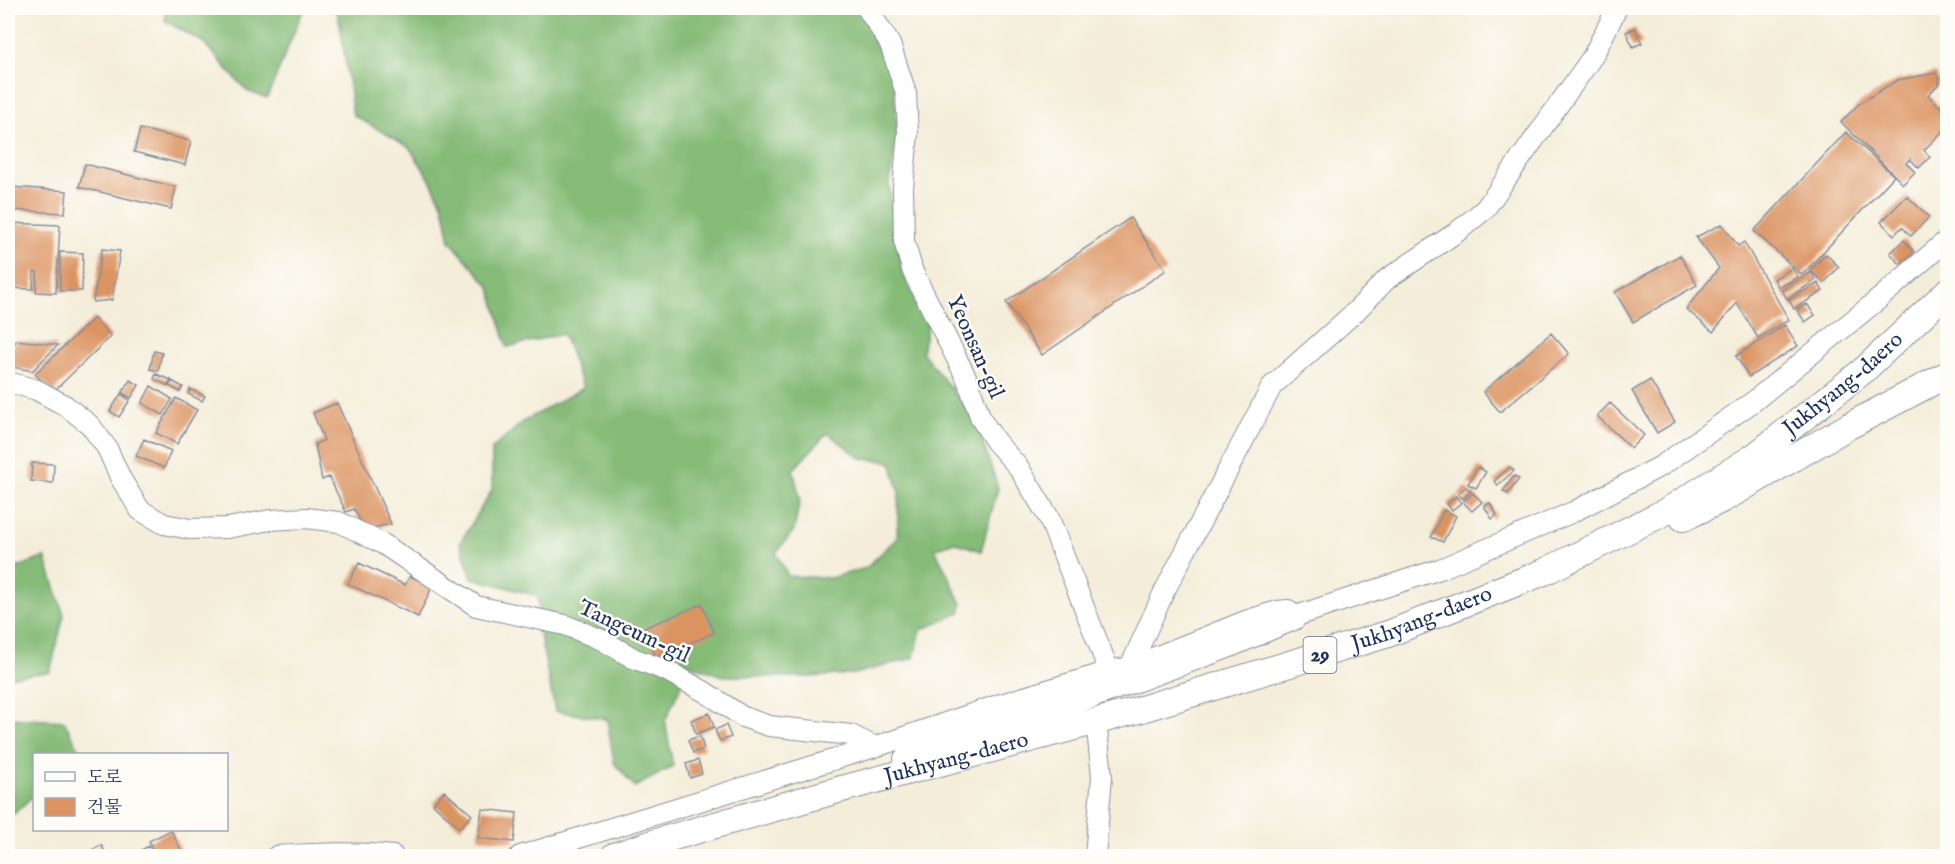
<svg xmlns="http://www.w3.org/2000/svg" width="1955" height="864" viewBox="0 0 1955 864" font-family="'IM FELL English','Noto Serif KR',serif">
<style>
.forest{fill:#85bb77;stroke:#50756a;stroke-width:1.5;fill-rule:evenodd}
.building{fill:#db9361}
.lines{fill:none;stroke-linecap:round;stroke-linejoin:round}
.minor-casing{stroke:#888e9c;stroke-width:22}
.major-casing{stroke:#888e9c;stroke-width:28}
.minor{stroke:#fff;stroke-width:20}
.major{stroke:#fff;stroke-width:26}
.labels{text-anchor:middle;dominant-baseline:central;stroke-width:5;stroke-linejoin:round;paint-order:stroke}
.shield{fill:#fdfcf7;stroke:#5f6c8c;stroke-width:1.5}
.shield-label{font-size:21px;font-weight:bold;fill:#1b2f5e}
.street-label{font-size:22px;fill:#1b2f5e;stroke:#fdfcf7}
</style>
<rect width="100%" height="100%" fill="#fdfcf7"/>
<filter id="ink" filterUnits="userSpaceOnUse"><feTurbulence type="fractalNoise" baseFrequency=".0167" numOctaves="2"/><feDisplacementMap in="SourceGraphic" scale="12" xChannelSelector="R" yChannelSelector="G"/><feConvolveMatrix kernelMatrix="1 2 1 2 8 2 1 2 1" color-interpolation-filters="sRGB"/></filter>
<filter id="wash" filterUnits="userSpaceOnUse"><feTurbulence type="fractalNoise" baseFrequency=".008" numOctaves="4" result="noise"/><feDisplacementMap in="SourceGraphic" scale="24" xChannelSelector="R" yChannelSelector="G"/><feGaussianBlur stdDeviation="1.35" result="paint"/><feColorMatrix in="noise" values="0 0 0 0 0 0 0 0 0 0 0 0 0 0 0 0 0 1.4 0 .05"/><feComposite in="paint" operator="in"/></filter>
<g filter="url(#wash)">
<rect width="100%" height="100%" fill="#f4edd9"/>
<path class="forest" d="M166,8H304L267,98L247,91L203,42L165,21Z
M336,8H866L894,84L898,135L889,184L902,273L928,323L922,352L975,419L998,488L981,551L954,542L935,549L962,604L960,613L921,630L914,658L854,674L806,677L723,676L686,663L680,688L665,721L673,766L635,787L614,763L607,719L555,711L539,630L538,596L472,578L460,543L492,490V449L524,421L583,388L563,334L507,347L490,287L450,241L443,205L428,176L409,147L353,115L340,24ZM827,433L861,458L891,462L899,491L897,538L866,568L831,578L788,576L776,553L794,530L800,499L793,470Z
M45,557L64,615L50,672L8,677V571Z
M8,718L64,721L82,754H34V795L8,819Z"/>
<g id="blocks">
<path class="building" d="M1635,28L1642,43L1633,47L1626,32Z
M1936,73L1940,83L1928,95L1948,114V126L1924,150L1930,157L1919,168L1910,159L1906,163L1915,172L1903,184L1841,122L1860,103L1897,80Z
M140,129L191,141L185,165L134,152Z
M1846,132L1894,176L1802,275L1754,231Z
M85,164L176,187L171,209L79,187Z
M10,187L67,191L65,213L9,210Z
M1907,196L1929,217L1911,236L1902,227L1894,235L1881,222Z
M1130,218L1166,270L1042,355L1006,302Z
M8,223L60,225L56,293L36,292L37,272H34L33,289L8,288Z
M1722,224L1738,246L1744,242L1789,320L1758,338L1737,303L1713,332L1686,309L1719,268L1696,237Z
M1904,240L1914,252L1900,264L1890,253Z
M102,249L120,251L112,300L93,302Z
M60,252L83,253L82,291H60Z
M1826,254L1839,267L1824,283L1810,270Z
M1680,255L1697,285L1633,322L1615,292Z
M1792,268L1798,277L1779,288L1774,279Z
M1811,272L1816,280L1787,299L1782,290Z
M1818,283L1823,291L1794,309L1789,300Z
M1807,304L1815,315L1805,322L1797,310Z
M94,318L111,336L53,392L35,374Z
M1785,325L1798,346L1749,377L1736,356Z
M1551,333L1569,354L1500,412L1483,392Z
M17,340L58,345L32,371L8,366V352Z
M154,351L162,353L158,371L150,369Z
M156,374L171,380L168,386L154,379Z
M130,380L139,385L131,398L122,393Z
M1650,380L1675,422L1657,433L1632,391Z
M172,381L183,387L180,392L169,386Z
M151,386L172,399L163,415L142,403Z
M190,389L205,396L202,401L188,394Z
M121,394L130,400L119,417L110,411Z
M176,398L197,410L177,444L156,433Z
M337,403L391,524L365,530L354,509L346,512L329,477L322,480L315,444L324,440L313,413Z
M1610,403L1644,435L1631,448L1597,416Z
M144,439L171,451L164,468L136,456Z
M32,463L54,464L53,483L31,481Z
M1478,467L1486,472L1476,488L1468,484Z
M1510,467L1514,471L1498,485L1494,481Z
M1514,476L1519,479L1508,494L1503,491Z
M1466,487L1471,491L1463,499L1458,494Z
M1473,493L1482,502L1472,511L1463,502Z
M1456,496L1461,503L1452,510L1447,504Z
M1490,503L1497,515L1492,519L1484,506Z
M1444,510L1456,516L1443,542L1431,537Z
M359,563L405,585L410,576L432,587L418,617L348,584Z
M702,604L714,633L656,657L644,628Z
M709,713L714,727L696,734L691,720Z
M726,725L731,737L720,741L715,730Z
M700,736L704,749L693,753L688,740Z
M698,760L702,774L690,778L686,764Z
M444,791L472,815L460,828L433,804Z
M482,809L517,813L514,842L478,838Z
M171,830L181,850L168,856H156L149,841Z
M101,845L108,856H81Z
M149,846L154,856H129Z"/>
</g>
</g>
<g filter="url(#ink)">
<use href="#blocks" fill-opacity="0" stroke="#888e9c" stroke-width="1.5"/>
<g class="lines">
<g class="minor-casing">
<path id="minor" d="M867,8L890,44L906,93L908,133L903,188L904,241L913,272L967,379L981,419L996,442L1019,468L1049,518L1113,681
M8,382L37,390L66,406L90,425L107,448L121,479L140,510L164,524L190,529L228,528L270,520L306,518L339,522L383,544L476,606L565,625L602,640L633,658L667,671L705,692L743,717L769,726L851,735L875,747L520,856
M1130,667L1164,592L1272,386L1355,312L1387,279L1457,232L1485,209L1593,56L1617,8
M875,747L1001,704L1110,671L1130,667L1248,620L1277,611L1288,610L1293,617L1440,569L1573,512L1661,466L1754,401L1880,298L1948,239
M277,856C315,853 355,851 393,856
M1095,856L1102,776L1096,721"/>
</g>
<g class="major-casing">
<g id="major">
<path d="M1683,518L1725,498L1849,426L1948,374"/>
<path d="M907,759L949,740L1047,711L1135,679L1227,645L1293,617"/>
<path id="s1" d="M614,856L656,842L838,790L1135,711L1388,634L1544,572L1667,511L1755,456L1864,370L1948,291"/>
</g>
</g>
<use href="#minor" class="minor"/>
<use href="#major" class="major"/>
</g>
</g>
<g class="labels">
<rect class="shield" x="1303.5" y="637" width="33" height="36" rx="4.5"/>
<g class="shield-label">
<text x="1320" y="655">29</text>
</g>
<g class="street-label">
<text transform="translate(975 347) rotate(66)">Yeonsan-gil</text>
<text stroke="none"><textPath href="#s1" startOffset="1328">Jukhyang-daero</textPath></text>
<text stroke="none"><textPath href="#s1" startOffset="842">Jukhyang-daero</textPath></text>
<text transform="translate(634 632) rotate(25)">Tangeum-gil</text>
<text stroke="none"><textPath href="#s1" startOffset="356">Jukhyang-daero</textPath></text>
</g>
</g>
<rect width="1955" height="864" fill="none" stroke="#fdfcf7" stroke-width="30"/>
<rect x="33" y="753" width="195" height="78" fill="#fdfcf7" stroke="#a3aaba" stroke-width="1.5"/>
<rect x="45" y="772" width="30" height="9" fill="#ffffff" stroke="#a3aaba" stroke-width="1.5"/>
<text x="87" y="783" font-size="18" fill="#1b2f5e">도로</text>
<rect x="45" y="798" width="30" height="18" fill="#db9361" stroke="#a3aaba" stroke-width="1.5"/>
<text x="87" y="813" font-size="18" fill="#1b2f5e">건물</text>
</svg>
